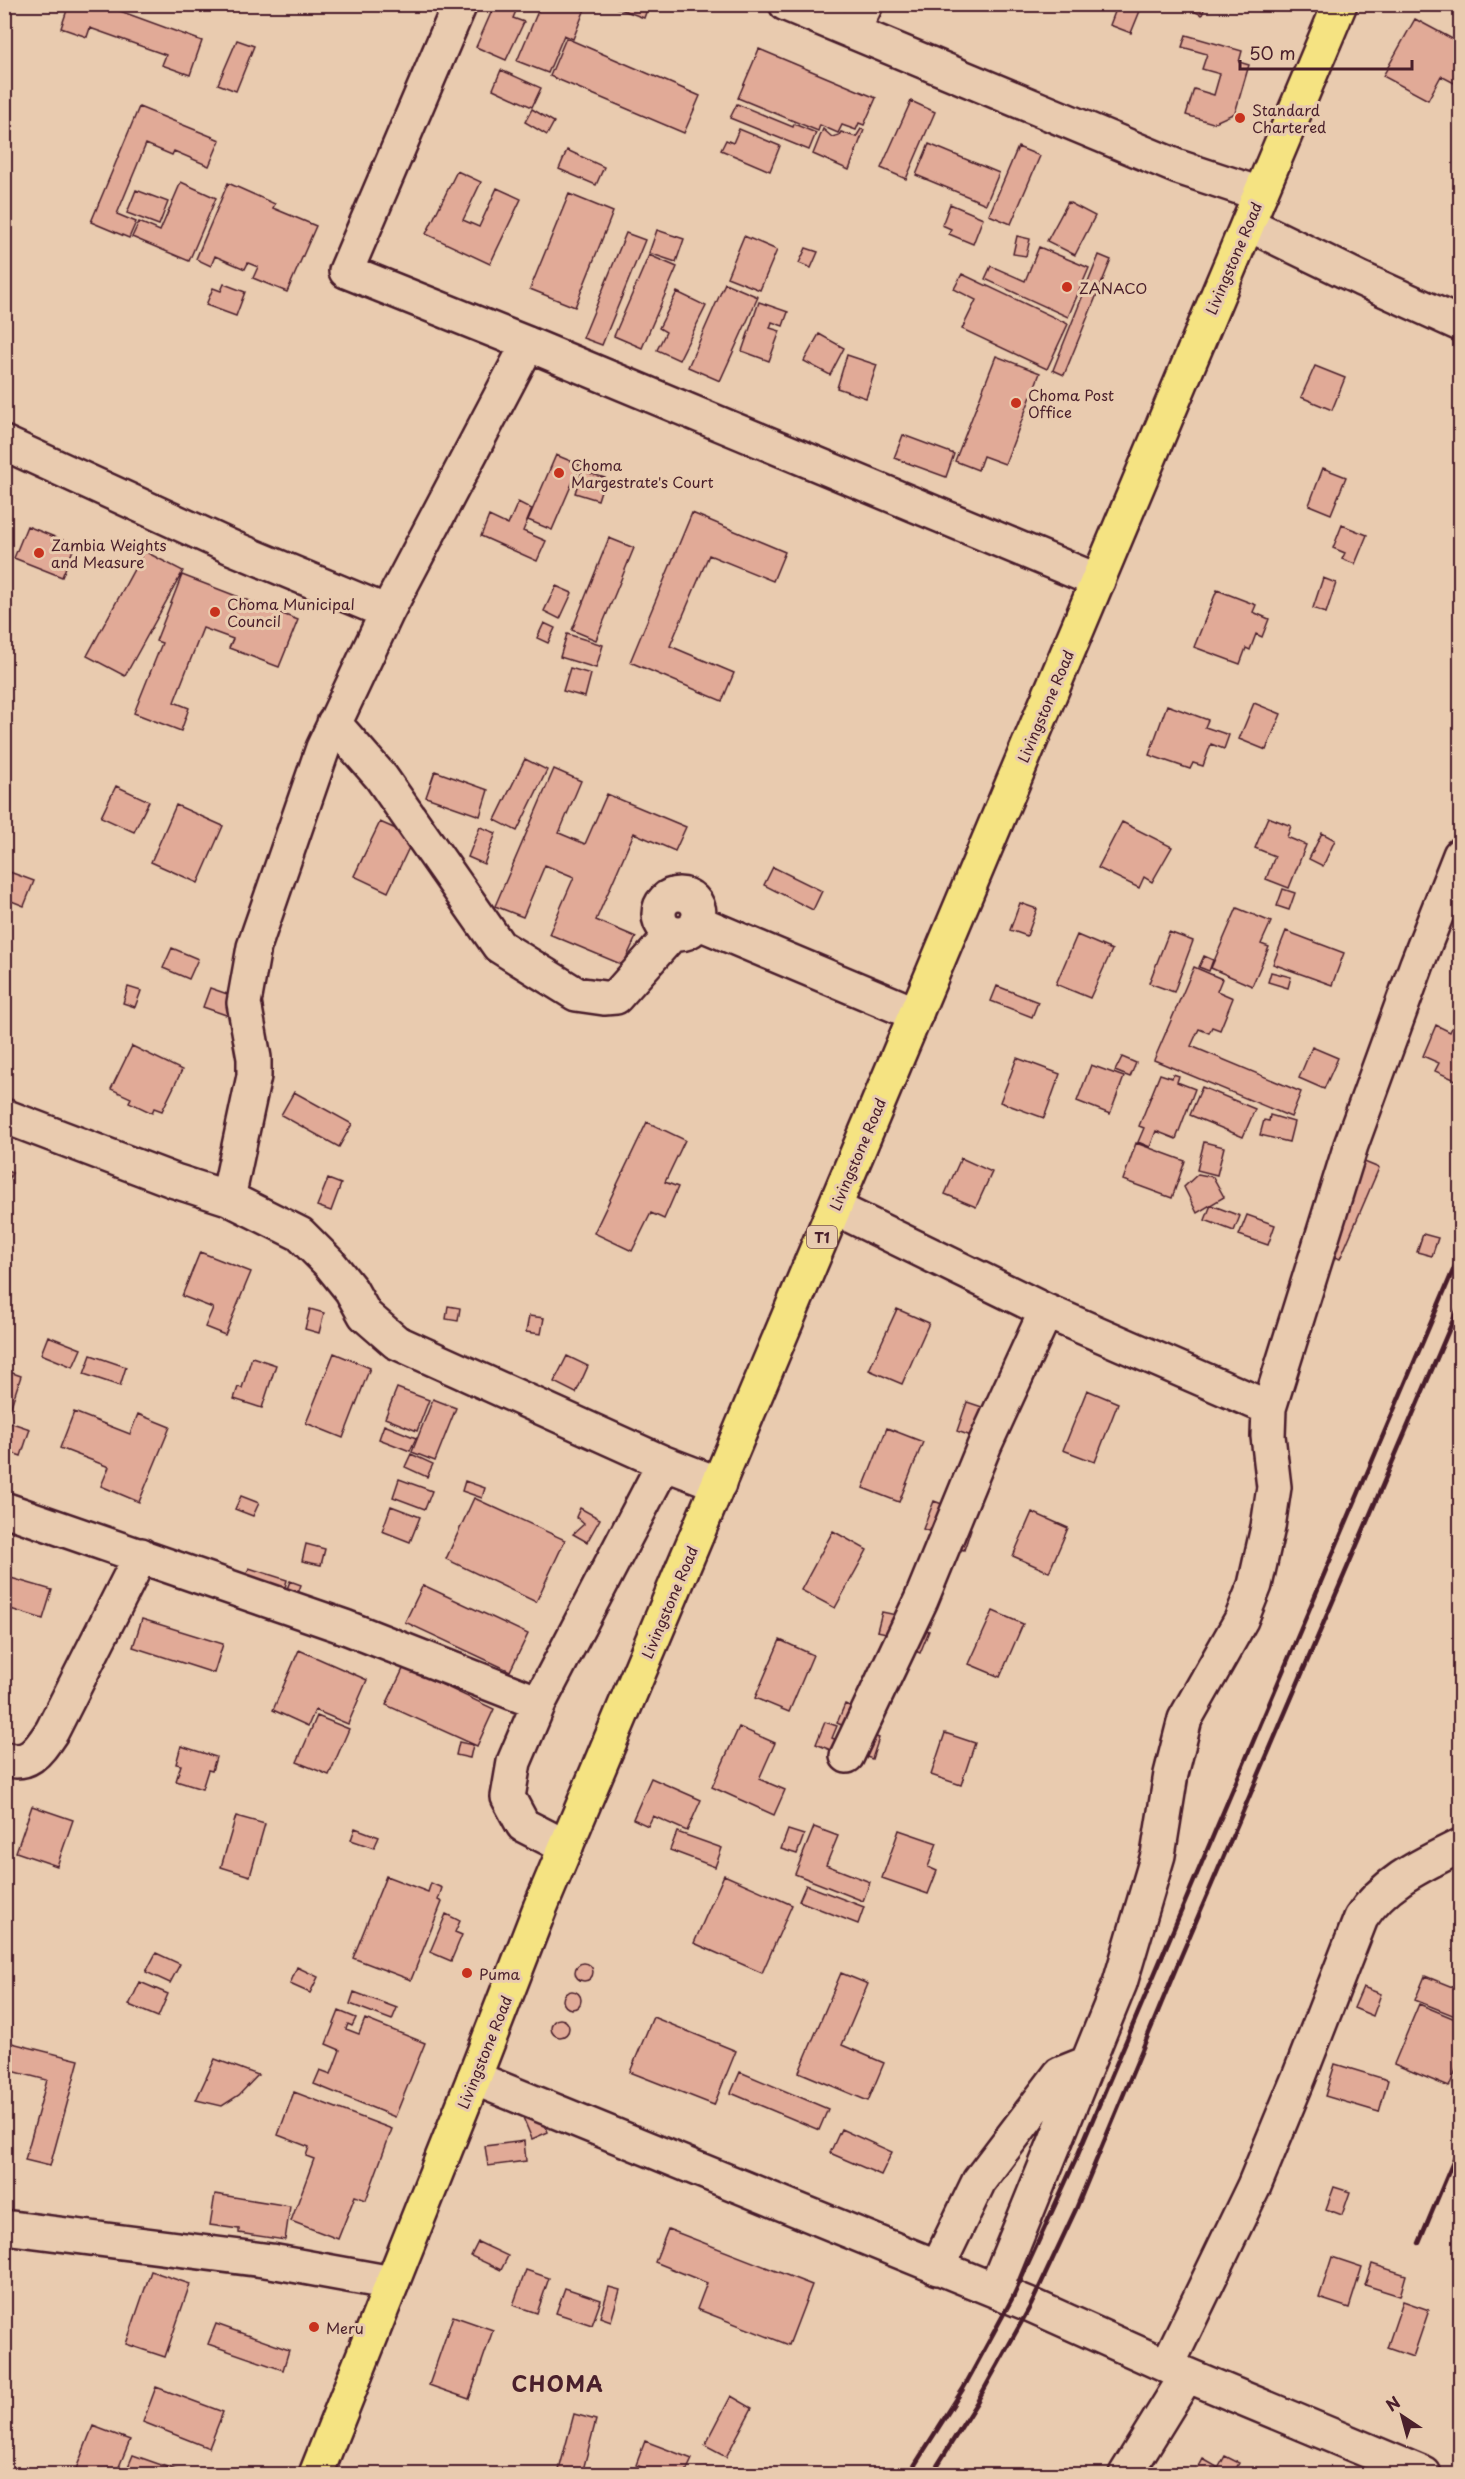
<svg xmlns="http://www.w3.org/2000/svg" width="1465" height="2479" viewBox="0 0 1465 2479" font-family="'Playpen Sans',sans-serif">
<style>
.building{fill:#e1aa97;stroke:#4a1f2b;stroke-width:1.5}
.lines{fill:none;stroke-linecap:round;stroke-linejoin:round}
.minor-casing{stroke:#4a1f2b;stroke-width:38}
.highway-casing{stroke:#4a1f2b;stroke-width:38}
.minor{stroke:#e9cbaf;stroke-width:33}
.highway{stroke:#f5e382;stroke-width:33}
.rail{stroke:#4a1f2b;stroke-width:4.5}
.poi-dot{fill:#c8321e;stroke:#e9cbaf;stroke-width:2}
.labels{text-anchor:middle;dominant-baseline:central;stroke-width:6;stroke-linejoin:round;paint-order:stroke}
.shield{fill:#e9cbaf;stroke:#7a5353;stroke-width:1.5}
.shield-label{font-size:14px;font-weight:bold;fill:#4a1f2b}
.poi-label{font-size:15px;fill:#4a1f2b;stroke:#e9cbaf;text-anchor:start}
.street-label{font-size:15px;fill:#4a1f2b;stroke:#e9cbaf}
.district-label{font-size:21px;font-weight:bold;letter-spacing:1.5px;fill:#4a1f2b;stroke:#e9cbaf}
</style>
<rect width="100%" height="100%" fill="#e9cbaf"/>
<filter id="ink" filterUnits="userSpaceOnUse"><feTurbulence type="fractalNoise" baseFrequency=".0167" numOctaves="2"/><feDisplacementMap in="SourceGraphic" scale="12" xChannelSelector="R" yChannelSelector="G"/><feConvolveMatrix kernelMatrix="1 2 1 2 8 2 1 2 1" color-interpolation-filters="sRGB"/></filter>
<g filter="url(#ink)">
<path class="building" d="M69,4H101L202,41L190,75L162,65L166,55L90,28L87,37L61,28Z
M495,4H519L513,18L524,22L506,60L476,47Z
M541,4H587L573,39L564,35L548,73L517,61Z
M607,4H649L644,18Z
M1118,4L1142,6L1131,33L1110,25Z
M1191,4H1206L1202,15L1189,9Z
M1415,19L1460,43V86L1441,76L1428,100L1383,76Z
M1186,35L1242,51L1239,62L1249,65L1235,113L1213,123L1186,115L1194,89L1214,95L1220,74L1202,69L1207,54L1182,47Z
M566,38L700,96L684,133L550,76Z
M237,40L254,46L236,91L218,84Z
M759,49L876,98L864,125L859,123L856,130L842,125L838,133L820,125L818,131L738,98Z
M501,70L541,88L532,107L493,89Z
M911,101L935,112L906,179L881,168Z
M737,104L793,127L794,124L816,133L809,150L730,118Z
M139,107L220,140L209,166L174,151L172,155L146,144L117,214L136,222L129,238L91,222Z
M532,109L554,122L547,135L525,122Z
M739,129L780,146L770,171L721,150L726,140L733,143Z
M823,129L832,137L839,135L841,132L856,137L861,129L864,130L849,170L813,154Z
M929,144L999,173L986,204L916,175Z
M1018,147L1040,156L1011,224L989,215Z
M567,150L604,167L596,185L559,169Z
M457,171L481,182L463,220L479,227L497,188L521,199L490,264L426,234Z
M181,182L216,198L189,261L132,237L139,222L160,231Z
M228,183L275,204L273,208L316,226L287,292L253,278L258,267L248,263L245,269L215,256L211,266L196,259Z
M136,190L168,202L159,225L127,213Z
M569,194L613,212L575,307L530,289Z
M1068,202L1095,216L1075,255L1047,241Z
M950,204L983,218L973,244L949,234L951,229L942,225Z
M657,230L684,239L676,262L649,253Z
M626,233L645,240L602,345L583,338Z
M744,236L777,250L760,290L727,277Z
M1017,236L1030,239L1026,256L1013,254Z
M1039,247L1089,268L1068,317L985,279L991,266L1025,281Z
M806,248L818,252L811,268L799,263Z
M649,255L677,267L642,348L614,336Z
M1099,255L1111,260L1064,375L1053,370Z
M962,274L1068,324L1047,369L962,329L976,300L954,289Z
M725,283L758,297L720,381L688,367Z
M224,284L245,292L236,316L206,305L213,288L221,291Z
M677,292L706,306L679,360L657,350L666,332L659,328Z
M759,302L788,312L783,326L772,322L770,328L780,331L769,361L742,351Z
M819,334L844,348L830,375L804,361Z
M847,355L877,365L866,398L837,388Z
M996,356L1040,373L1005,464L983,456L978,470L955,461Z
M1315,366L1345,378L1332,410L1301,397Z
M903,435L954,454L946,477L894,458Z
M556,455L580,465L552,530L528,520Z
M584,465L591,467L589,473L605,478L598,500L575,493Z
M1323,468L1346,477L1331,514L1309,505Z
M518,502L532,509L523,531L546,541L537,561L481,536L489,516L508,525Z
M692,513L785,552L773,581L709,555L670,646L734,673L722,701L630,662Z
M1342,525L1367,535L1355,564L1342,559L1345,553L1333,548Z
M27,526L75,545L62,577L14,558Z
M609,538L634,548L596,640L572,630Z
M144,551L183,571L125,676L87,656Z
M182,575L298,620L279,667L229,648L233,639L203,628L174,702L189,708L181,731L134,713L162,643L156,641Z
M1323,578L1336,583L1326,613L1313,608Z
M556,586L572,593L560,619L544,611Z
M1217,590L1256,605L1253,612L1269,619L1262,637L1256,634L1250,650L1246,648L1240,664L1194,647Z
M544,623L555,628L548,643L537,638Z
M567,634L603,645L596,668L560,657Z
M570,668L591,674L585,697L563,691Z
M1254,703L1281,714L1266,750L1239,739Z
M1167,705L1208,720L1205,727L1229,735L1224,749L1211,744L1203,766L1193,763L1190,769L1149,755Z
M525,759L547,770L517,831L495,820Z
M554,769L581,781L559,833L585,844L607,794L686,827L675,851L634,833L596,920L636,937L623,965L549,934L574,877L545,865L523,917L495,906Z
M435,771L488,790L480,816L426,797Z
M116,786L149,801L134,832L101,817Z
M176,805L223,826L198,883L151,862Z
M1268,817L1291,826L1287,837L1306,845L1289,888L1266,879L1275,856L1255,848Z
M380,822L414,837L388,892L354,876Z
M1122,822L1172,847L1152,882L1144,877L1139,888L1098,868Z
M480,827L496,833L484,864L468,857Z
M1322,833L1335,840L1323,866L1309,859Z
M773,867L822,891L813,910L764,885Z
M7,871L34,881L24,906L4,898V877Z
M1283,889L1295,893L1289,910L1277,906Z
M1020,903L1037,909L1027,936L1010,930Z
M1237,908L1271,922L1261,944L1269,947L1252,986L1211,968Z
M1286,931L1344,953L1332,985L1273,964Z
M1169,932L1193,941L1174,992L1149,983Z
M1077,935L1112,950L1090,998L1056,984Z
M172,948L198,959L189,979L163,968Z
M1204,956L1213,960L1209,971L1199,967Z
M1194,967L1222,979L1217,991L1233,998L1220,1030L1212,1027L1209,1033L1199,1029L1191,1046L1301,1092L1291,1117L1154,1060Z
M1271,972L1291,977L1288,988L1268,982Z
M997,986L1038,1002L1032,1017L991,1001Z
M128,987L141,991L135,1007L123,1003Z
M210,988L236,997L229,1016L203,1007Z
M1455,1021L1460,1023V1082L1435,1071L1439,1063L1423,1056L1436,1025L1450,1032Z
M132,1046L182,1070L162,1111L154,1108L152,1113L129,1102L131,1098L111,1089Z
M1312,1047L1338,1058L1324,1089L1299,1078Z
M1122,1057L1136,1063L1130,1077L1115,1071Z
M1017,1058L1060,1074L1044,1118L1000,1102Z
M1091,1065L1124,1077L1110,1114L1077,1101Z
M1160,1074L1172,1078L1173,1074L1179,1076L1177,1082L1195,1089L1176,1139L1156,1131L1150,1147L1138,1142L1144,1128L1139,1126Z
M1202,1087L1255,1109L1243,1137L1190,1115Z
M294,1092L352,1124L339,1147L281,1115Z
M1270,1115L1294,1122L1289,1142L1260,1135L1264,1120L1269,1121Z
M647,1122L685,1140L665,1182L678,1187L664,1219L651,1213L632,1251L594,1233Z
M1204,1142L1224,1147L1217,1175L1197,1170Z
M1136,1143L1185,1161L1172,1198L1123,1180Z
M961,1158L992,1172L976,1207L945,1194Z
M1362,1161L1379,1168L1340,1259L1324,1253Z
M4,1170L12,1173L4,1190Z
M1198,1174L1213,1177L1224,1197L1197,1213L1184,1187Z
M328,1179L341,1184L331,1211L317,1206Z
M1211,1205L1240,1216L1234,1231L1205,1220Z
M1247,1215L1275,1225L1268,1245L1239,1235Z
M1423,1234L1438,1238L1432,1256L1417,1252Z
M200,1252L251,1272L225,1335L205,1327L213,1308L182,1296Z
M448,1306L460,1308L458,1321L446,1319Z
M310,1309L324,1313L319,1333L305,1329Z
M897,1309L929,1323L902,1384L869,1370Z
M529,1316L544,1318L541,1334L526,1332Z
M48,1336L81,1349L73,1367L41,1354Z
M334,1353L370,1368L343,1438L306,1423Z
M91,1355L126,1367L120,1386L84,1374Z
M567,1356L588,1366L576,1393L554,1382Z
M252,1357L276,1365L262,1408L234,1399L238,1387L242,1388Z
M4,1370L21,1376L6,1421L30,1429L21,1456L4,1450Z
M397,1388L429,1400L417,1431L385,1418Z
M1087,1390L1118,1403L1095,1462L1063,1450Z
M433,1399L456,1408L435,1461L412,1452Z
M967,1402L988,1409L977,1438L957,1431Z
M74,1412L130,1434L138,1414L170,1427L139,1502L101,1486L109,1467L60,1448Z
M384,1425L416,1438L410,1451L379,1439Z
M887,1428L923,1442L899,1502L863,1488Z
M411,1454L433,1464L427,1477L405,1467Z
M399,1479L432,1491L425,1509L393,1497Z
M465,1481L485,1488L482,1498L462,1491Z
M241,1496L259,1503L253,1516L235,1509Z
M474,1498L565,1540L536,1602L446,1559Z
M934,1501L947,1506L937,1534L923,1529Z
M391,1506L420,1517L410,1542L382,1531Z
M580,1508L600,1519L587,1542L573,1534L584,1524L576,1517Z
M1032,1512L1068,1528L1049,1572L1013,1556Z
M955,1524L971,1529L964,1550L948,1546Z
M833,1531L867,1550L835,1608L801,1590Z
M306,1544L325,1549L321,1565L302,1561Z
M249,1568L287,1580L284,1591L245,1579Z
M4,1576L52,1590L43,1619L4,1607Z
M290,1581L301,1585L297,1596L286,1592Z
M423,1585L528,1634L510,1671L405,1622Z
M993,1611L1023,1624L1000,1677L969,1664Z
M882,1612L901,1616L896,1635L877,1631Z
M142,1619L223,1644L214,1673L133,1647Z
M915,1626L929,1631L920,1653L906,1647Z
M780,1640L813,1655L789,1712L755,1698Z
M299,1650L367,1680L348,1724L315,1710L308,1726L273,1710Z
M404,1667L494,1709L477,1746L386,1705Z
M845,1704L861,1711L853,1730L837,1723Z
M317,1716L349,1729L329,1775L297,1762Z
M825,1722L837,1726L832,1738L847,1744L843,1755L816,1744Z
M739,1727L775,1743L759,1779L785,1790L774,1815L712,1787Z
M945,1733L975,1743L961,1785L931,1775Z
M868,1734L879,1738L872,1759L861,1755Z
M459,1742L473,1745L470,1758L456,1755Z
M181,1746L216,1757L212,1771L208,1770L202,1789L176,1781L181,1765L176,1764Z
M651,1778L701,1800L687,1831L653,1816L648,1826L633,1819Z
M32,1806L73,1820L57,1866L16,1852Z
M236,1816L265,1824L250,1876L221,1867Z
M814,1827L838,1836L826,1865L870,1882L863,1901L795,1874Z
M355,1828L379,1837L374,1848L351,1840Z
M788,1830L804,1835L797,1854L781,1849Z
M899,1830L937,1843L928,1867L937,1871L928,1894L882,1878Z
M677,1832L722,1848L715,1867L670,1850Z
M724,1875L792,1905L762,1973L694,1943Z
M386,1876L428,1892L431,1883L442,1888L438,1900L442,1902L411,1980L353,1958Z
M806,1885L864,1907L858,1924L799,1901Z
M446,1914L460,1921L455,1932L462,1935L451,1961L430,1952Z
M156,1953L180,1964L170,1983L146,1972Z
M575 1972a9 9 0 1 1 18 0a9 9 0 1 1-18 0Z
M297,1967L318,1977L310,1993L290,1984Z
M841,1973L868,1984L842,2045L884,2063L868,2101L799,2072Z
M1425,1976L1460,1990V2018L1415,2000Z
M140,1982L168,1994L158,2017L129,2005Z
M1363,1987L1381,1994L1373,2016L1354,2008Z
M563 2000a9 9 0 1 1 18 0a9 9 0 1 1-18 0Z
M354,1992L397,2008L392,2020L350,2004Z
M1419,2004L1460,2021V2060L1449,2087L1394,2064Z
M339,2011L356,2018L352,2026L348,2024L346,2029L359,2034L365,2019L425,2043L395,2117L314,2084L320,2070L331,2074L340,2050L326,2044Z
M653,2017L736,2051L714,2105L630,2072Z
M551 2028a9 9 0 1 1 18 0a9 9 0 1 1-18 0Z
M4,2041L79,2060L50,2166L25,2160L47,2080L4,2069Z
M215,2059L258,2075L239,2095L222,2106L196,2100Z
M1335,2064L1388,2080L1379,2112L1325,2096Z
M740,2072L828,2109L819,2130L731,2093Z
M294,2092L392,2129L366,2200L355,2196L338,2239L291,2221L314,2159L306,2156L309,2147L278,2135Z
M539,2108L548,2132L532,2139L522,2115Z
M841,2129L892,2152L881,2175L830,2153Z
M524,2141L526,2161L488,2166L485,2146Z
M1334,2187L1350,2192L1342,2215L1326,2209Z
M215,2194L290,2206L285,2240L239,2233V2229L210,2225Z
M668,2229L812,2285L789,2345L697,2309L707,2283L655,2262Z
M478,2242L508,2256L501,2270L471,2256Z
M1332,2257L1362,2267L1349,2308L1319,2298Z
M1372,2264L1406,2275L1400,2296L1365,2285Z
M526,2270L549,2278L537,2313L513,2305Z
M151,2271L190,2284L165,2357L126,2344Z
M609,2287L620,2290L611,2321L600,2317Z
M565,2288L601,2300L592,2325L556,2313Z
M1403,2301L1429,2310L1413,2357L1387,2348Z
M453,2316L493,2330L469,2399L429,2385Z
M216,2324L289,2350L283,2370L208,2344Z
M156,2387L223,2412L209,2448L143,2422Z
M731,2396L752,2408L726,2457L705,2446Z
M574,2414L596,2420L582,2474H558Z
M93,2426L130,2440L116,2474H74Z
M645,2441L692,2459L685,2474H659L636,2465Z
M133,2455L187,2474H125Z
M1225,2456L1239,2463L1233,2474H1215Z
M1203,2459L1217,2467L1213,2474H1195Z"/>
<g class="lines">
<g class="minor-casing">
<path id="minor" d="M460,4L346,271L528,344L1098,581
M786,4L1178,167L1260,194
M853,31L866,4
M1248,224L1361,279L1460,324
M4,443L233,548L387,612L528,344
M334,723L381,777L499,946L576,994L604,998L616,997L672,934
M659 914a20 20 0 1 1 40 0a20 20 0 1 1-40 0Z
M697,922L916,1014
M4,1116L175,1181L228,1198L300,1234L330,1264L351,1290L365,1315L396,1342L664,1463L719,1484
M228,1198L254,1076V1058L244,1003L254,947L323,748L387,612
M835,1208L1046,1311L1269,1408
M4,1509L345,1627L539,1703
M847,1756L921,1600L985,1444L1046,1311
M4,1759C30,1767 39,1750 52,1731L141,1555
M566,1847L523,1825L508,1797L514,1762L539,1703L664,1463
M474,2078L1031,2305L1187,2375L1424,2474
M4,2227L271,2261L392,2283
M937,2268L979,2181L1060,2074L1085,2064
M995,2290L1120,1983L1158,1855L1171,1774L1185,1719L1241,1620L1255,1585L1268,1527L1274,1487L1268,1436L1269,1408L1351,1145L1417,964L1460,855
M1167,2366L1254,2186L1299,2077L1361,1918C1385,1881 1422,1865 1460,1846
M1126,2474L1187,2375"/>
</g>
<g class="highway-casing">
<path id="highway" d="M316,2474L474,2078L540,1908L1340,4"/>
</g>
<use href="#minor" class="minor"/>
<use href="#highway" class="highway"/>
<path class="rail" d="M1419,2243L1460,2145
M909,2474L963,2389L1013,2297L1076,2159L1460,1254
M932,2474L977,2402L1031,2305L1076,2209L1176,1968L1460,1304"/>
</g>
</g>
<g class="poi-dot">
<circle cx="1240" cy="118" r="6"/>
<circle cx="1067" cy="287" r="6"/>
<circle cx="1016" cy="403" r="6"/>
<circle cx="559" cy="473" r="6"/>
<circle cx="39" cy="553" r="6"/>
<circle cx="215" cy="612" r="6"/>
<circle cx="467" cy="1973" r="6"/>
<circle cx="314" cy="2327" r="6"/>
</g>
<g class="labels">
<rect class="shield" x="807" y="1226" width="30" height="22" rx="4.5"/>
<g class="shield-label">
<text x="822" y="1237">T1</text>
</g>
<g class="poi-label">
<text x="1252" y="109">Standard<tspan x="1252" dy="17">Chartered</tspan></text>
<text x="1079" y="287">ZANACO</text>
<text x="1028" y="394">Choma Post<tspan x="1028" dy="17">Office</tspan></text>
<text x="571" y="464">Choma<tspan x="571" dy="17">Margestrate's Court</tspan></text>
<text x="51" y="544">Zambia Weights<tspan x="51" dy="17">and Measure</tspan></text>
<text x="227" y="603">Choma Municipal<tspan x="227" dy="17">Council</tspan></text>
<text x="479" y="1973">Puma</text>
<text x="326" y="2327">Meru</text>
</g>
<g class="street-label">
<text transform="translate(1233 258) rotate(-67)">Livingstone Road</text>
<text transform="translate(1045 706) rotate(-67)">Livingstone Road</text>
<text transform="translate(857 1154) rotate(-67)">Livingstone Road</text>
<text transform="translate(669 1602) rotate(-67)">Livingstone Road</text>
<text transform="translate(484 2052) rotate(-68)">Livingstone Road</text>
</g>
<g class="district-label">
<text x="558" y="2383">CHOMA</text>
</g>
</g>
<rect width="1465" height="2479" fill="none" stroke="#e9cbaf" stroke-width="24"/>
<rect x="12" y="12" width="1441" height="2455" fill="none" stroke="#4a1f2b" stroke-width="2" filter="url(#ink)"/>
<g transform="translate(1402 2416) rotate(324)" stroke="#e9cbaf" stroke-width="4.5" paint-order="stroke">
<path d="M0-4.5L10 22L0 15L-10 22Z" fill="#4a1f2b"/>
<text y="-9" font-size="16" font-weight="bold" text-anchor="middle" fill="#4a1f2b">N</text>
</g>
<path d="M1240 60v9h172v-9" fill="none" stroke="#4a1f2b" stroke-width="3"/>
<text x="1249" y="60" font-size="18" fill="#4a1f2b" stroke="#e9cbaf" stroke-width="4.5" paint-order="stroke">50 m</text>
</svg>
